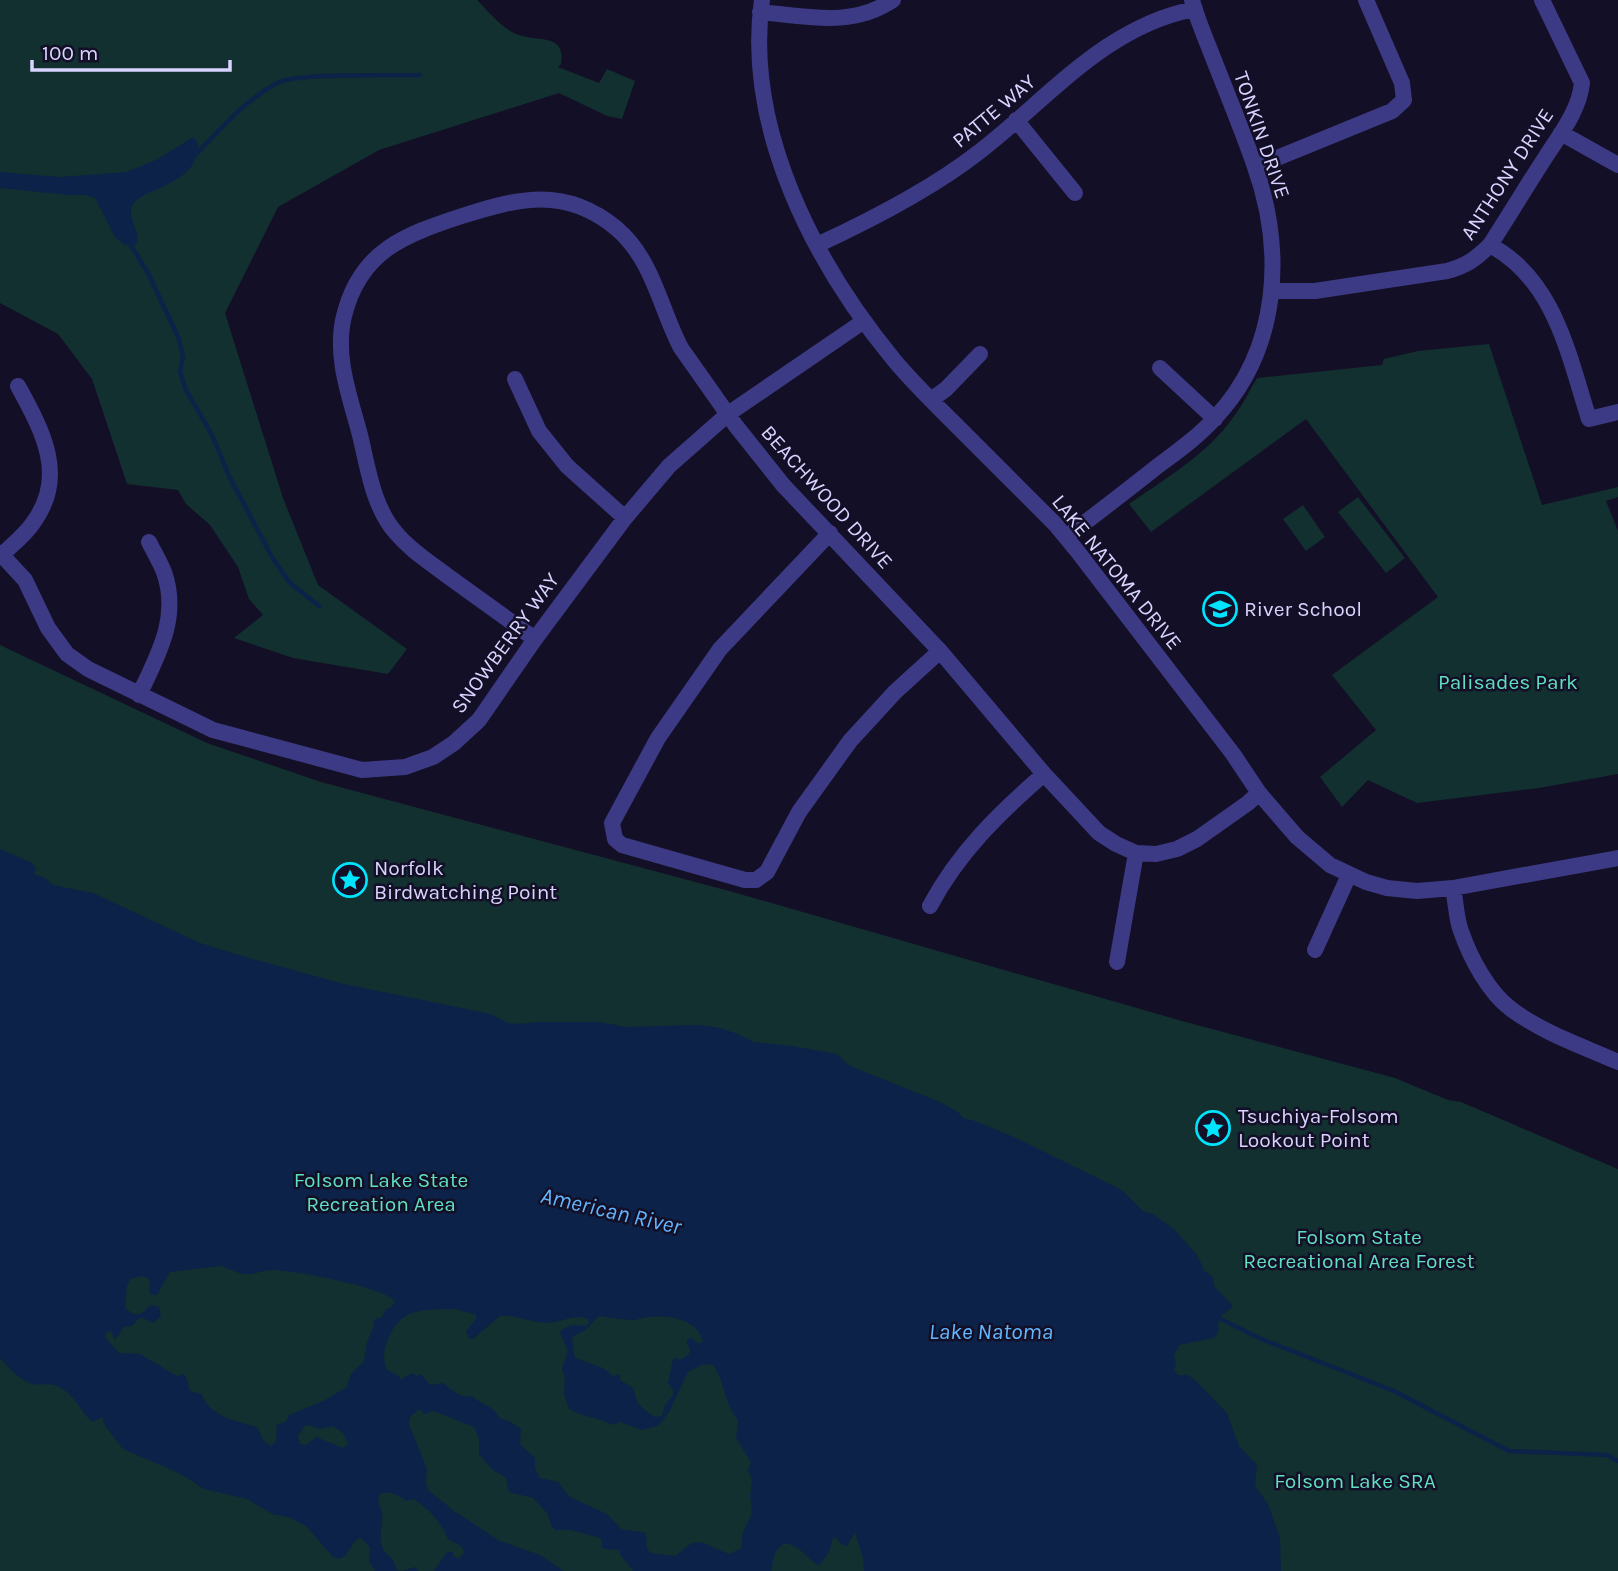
<svg xmlns="http://www.w3.org/2000/svg" width="1618" height="1571" viewBox="0 0 1618 1571" font-family="Karla,sans-serif">
<style>
.green{fill:#12302f}
.water{fill:#0c2248;fill-rule:evenodd}
.lines{fill:none;stroke-linecap:round;stroke-linejoin:round}
.stream{stroke:#0c2248;stroke-width:4.5}
.minor{stroke:#3d3a85;stroke-width:16}
.labels{text-anchor:middle;dominant-baseline:central;stroke-width:5;stroke-linejoin:round;paint-order:stroke}
.street-label{font-size:21px;fill:#d9d4ff;stroke:#130f26}
.poi-label{font-size:21px;fill:#d9d4ff;stroke:#130f26;text-anchor:start}
.park-label{font-size:21px;fill:#5fe0c0;stroke:#130f26}
.water-label{font-size:23px;font-style:italic;fill:#62b6ff;stroke:#130f26}
</style>
<rect width="100%" height="100%" fill="#130f26"/>
<path class="green" d="M0,0H477C489,12 502,29 519,35C538,42 566,33 561,64L558,67L599,83L607,69L635,81L622,119L607,116L559,93L379,150L278,207L225,313L283,498L318,585L407,649L388,674L293,658L234,638L263,615L249,599L238,567L210,525L186,504L178,490L127,484L92,379L58,334L0,303Z
M1489,344L1542,505L1618,487V497L1606,501L1618,531V774L1539,788L1417,803L1368,780L1342,807L1320,777L1376,730L1332,675L1438,597L1306,419L1151,532L1129,504C1166,478 1208,454 1234,416C1243,405 1249,391 1257,378L1382,365L1384,359L1418,351Z
M1358,497L1405,558L1386,573L1338,512Z
M1303,505L1325,537L1306,551L1283,519Z
M0,645L207,743L321,782L733,892L1182,1021L1395,1078L1448,1100L1461,1102L1618,1169V1571H0Z"/>
<path class="water" d="M193,137L198,142C199,171 177,180 153,191C146,194 139,197 134,203C124,216 142,230 136,245H125L115,237L95,198L85,195H68L0,188V172L59,177L127,172L158,159Z
M0,849L32,863L36,868L34,874L45,878L53,885L93,893L200,943L239,955L344,984L491,1014L508,1023L519,1024L536,1022H600L626,1027L698,1025L720,1028L738,1034L754,1042L792,1046L837,1054L850,1066L940,1102L958,1112L963,1118L975,1121L1014,1137L1122,1190L1144,1212L1153,1214L1174,1229L1197,1255L1205,1271L1213,1277L1214,1286L1233,1306C1225,1315 1216,1314 1219,1330L1214,1338L1179,1345L1174,1356L1176,1365L1174,1370L1178,1375H1188L1196,1381L1227,1413L1239,1446L1257,1465L1255,1486L1268,1504L1280,1538L1281,1571H864L863,1558L855,1532L847,1546L842,1545L836,1538H833L829,1552L819,1566C805,1557 803,1548 786,1543C771,1549 775,1560 771,1571H633L620,1554V1550L605,1549L601,1547L602,1540L597,1537L570,1530H555L552,1527L547,1513L533,1498L509,1492L506,1478L492,1469L479,1454V1439L474,1427L433,1411L425,1414L419,1409L410,1417L409,1424L427,1469L426,1482L428,1490L454,1511L500,1541L540,1555L564,1571H434L447,1552H453V1556L458,1559L464,1553C462,1543 456,1544 448,1539C440,1521 431,1511 414,1499L406,1501C398,1495 392,1491 381,1493L378,1501C388,1523 377,1527 382,1546C384,1554 389,1554 393,1560C395,1563 395,1567 397,1570L402,1571L415,1567L419,1571H375L369,1561L370,1547L361,1538L356,1540L345,1556L339,1559L333,1557L306,1526L288,1517L272,1514L247,1499L204,1489L181,1474L123,1449L105,1426L102,1417L93,1422L90,1420C80,1410 75,1396 61,1388C50,1381 40,1387 29,1383C18,1378 8,1367 0,1358ZM221,1266C228,1268 235,1272 242,1274C253,1276 263,1269 274,1270C296,1271 383,1287 395,1301L391,1308L386,1309L382,1317L373,1320L374,1326L367,1342L364,1361L351,1374L347,1387L325,1400L289,1415L286,1421L277,1425L276,1441L271,1446L264,1441L257,1427C238,1422 208,1416 202,1394C182,1390 193,1387 184,1374L177,1376L140,1354L119,1353L105,1337L107,1332L111,1331L115,1340L124,1327L132,1326L138,1319L143,1318L153,1323L161,1316L159,1307L150,1305C141,1316 137,1318 125,1308L127,1286L130,1279L142,1276L149,1278L150,1294L157,1295L170,1272ZM456,1309L476,1315V1319L466,1331L469,1338L473,1339L500,1316C517,1314 537,1326 555,1322C567,1320 575,1314 588,1319L589,1323L586,1326L572,1325L561,1330L560,1333L568,1351L562,1368L565,1379L564,1394L569,1409C584,1418 596,1416 612,1425L621,1422L641,1430L658,1426L669,1412L688,1372L704,1364L713,1365C725,1381 724,1404 738,1420L736,1438L751,1462L748,1470L752,1480L750,1496L752,1513L743,1532L741,1548L730,1554C704,1546 700,1531 676,1556L651,1553L647,1549L646,1533L621,1529L607,1514L570,1497L558,1482L540,1478L535,1468V1458L520,1444L521,1429L511,1422L499,1418C492,1403 482,1407 473,1396C458,1398 454,1391 443,1383L430,1385L421,1374L417,1376L411,1373L401,1380L399,1376L387,1370C383,1360 383,1352 387,1342C400,1306 423,1310 456,1309ZM599,1316C610,1318 620,1319 631,1320C636,1320 642,1318 647,1317C667,1315 697,1318 703,1341L700,1343H697L691,1337L686,1341L690,1349L689,1354L680,1360L677,1357L673,1359L668,1383L673,1390V1395L665,1405L662,1416L654,1417L638,1404L633,1388L620,1380V1374L613,1376L603,1368L575,1358L572,1339L575,1335C588,1331 590,1324 599,1316ZM309,1425L319,1429L333,1426L344,1434L348,1444L343,1448L316,1437L306,1445L300,1444L298,1436L304,1426Z"/>
<g class="lines">
<path class="stream" d="M194,156C219,131 243,102 275,84C296,72 390,76 420,75
M128,241L148,273L179,339L183,358L180,371L185,388L212,435L229,476L272,557L289,582L319,606
M1217,1317L1259,1338L1394,1391L1509,1451L1607,1455L1618,1461"/>
<path class="minor" d="M762,0C744,129 815,264 894,360C913,383 936,405 957,426C990,459 1022,491 1055,524L1078,552L1233,754L1259,793L1297,837L1330,865L1366,882L1387,888L1417,891L1453,888L1618,858
M760,12C806,16 852,28 893,0
M1016,120L1075,193
M1561,133L1618,165
M1255,167L1392,111L1404,100L1402,83L1366,0
M817,245C871,220 933,188 979,152C1048,99 1105,26 1195,9
M1490,245C1555,280 1568,354 1589,419L1618,412
M1273,291H1315L1447,271C1466,266 1476,259 1490,245C1508,217 1525,189 1543,161C1558,137 1579,112 1582,83L1542,0
M1160,368L1215,419
M515,379L539,431L567,466L625,518
M931,400L946,389L980,354
M830,533L720,649L658,738L612,823L615,839L622,845L745,880H756L767,872L799,812L850,741L895,692L940,651
M1066,537C1095,515 1125,492 1154,469C1175,453 1197,438 1215,418C1280,349 1285,250 1254,164C1241,127 1226,91 1212,55C1205,37 1197,19 1192,0
M0,553L25,580L48,628L67,654L88,669L213,730L362,770L405,767L433,757L454,743L479,720L535,639L625,518L669,466L728,414L864,321
M3,554C13,544 25,535 33,523C68,476 42,430 18,386
M535,639C506,618 477,597 449,577C431,563 411,551 396,533C373,507 368,468 360,435C350,397 334,356 344,316C360,251 404,235 462,216C519,198 565,186 616,228C653,259 660,308 681,348L736,426L783,485L940,651L1044,774L1099,833L1116,844L1136,853L1156,854L1177,849L1197,839L1248,803L1259,793
M139,695C158,655 180,617 164,572C160,562 154,552 149,542
M1453,888C1456,902 1456,918 1461,931C1470,957 1488,992 1511,1009C1543,1033 1582,1046 1618,1062
M930,906C958,853 999,813 1044,774
M1315,950L1349,875
M1117,962L1136,853"/>
</g>
<defs>
<g id="school-ring" transform="scale(1.75)"><circle r="9.5" fill="#130f26" stroke="#00e5ff" stroke-width="1.5"/><path d="M0-5L7-2L0 1L-7-2ZM-4 1L0 2.5L4 1V4Q0 6-4 4Z" fill="#00e5ff"/></g>
<g id="sight-ring" transform="scale(1.75)"><circle r="9.5" fill="#130f26" stroke="#00e5ff" stroke-width="1.5"/><path d="M0-6L1.8-2.2L6-1.7L2.9 1.2L3.7 5.4L0 3.3L-3.7 5.4L-2.9 1.2L-6-1.7L-1.8-2.2Z" fill="#00e5ff"/></g>
</defs>
<g fill-rule="evenodd">
<use href="#school-ring" x="1220" y="609"/>
<use href="#sight-ring" x="350" y="880"/>
<use href="#sight-ring" x="1213" y="1128"/>
</g>
<g class="labels">
<g class="street-label">
<text transform="translate(994 111) rotate(-40)">PATTE WAY</text>
<text transform="translate(1262 135) rotate(71)">TONKIN DRIVE</text>
<text transform="translate(1507 174) rotate(-57)">ANTHONY DRIVE</text>
<text transform="translate(827 497) rotate(48)">BEACHWOOD DRIVE</text>
<text transform="translate(1117 572) rotate(51)">LAKE NATOMA DRIVE</text>
<text transform="translate(505 643) rotate(-54)">SNOWBERRY WAY</text>
</g>
<g class="poi-label">
<text x="1244" y="609">River School</text>
<text x="374" y="868">Norfolk<tspan x="374" dy="24">Birdwatching Point</tspan></text>
<text x="1238" y="1116">Tsuchiya-Folsom<tspan x="1238" dy="24">Lookout Point</tspan></text>
</g>
<g class="park-label">
<text x="1508" y="682">Palisades Park</text>
<text x="381" y="1180">Folsom Lake State<tspan x="381" dy="24">Recreation Area</tspan></text>
<text x="1359" y="1237">Folsom State<tspan x="1359" dy="24">Recreational Area Forest</tspan></text>
<text x="1355" y="1481">Folsom Lake SRA</text>
</g>
<g class="water-label">
<text transform="translate(611 1211) rotate(13)">American River</text>
<text x="991" y="1331">Lake Natoma</text>
</g>
</g>
<path d="M32 60v10h198v-10" fill="none" stroke="#d9d4ff" stroke-width="3.5"/>
<text x="42" y="60" font-size="21" fill="#d9d4ff" stroke="#130f26" stroke-width="5" paint-order="stroke">100 m</text>
</svg>
